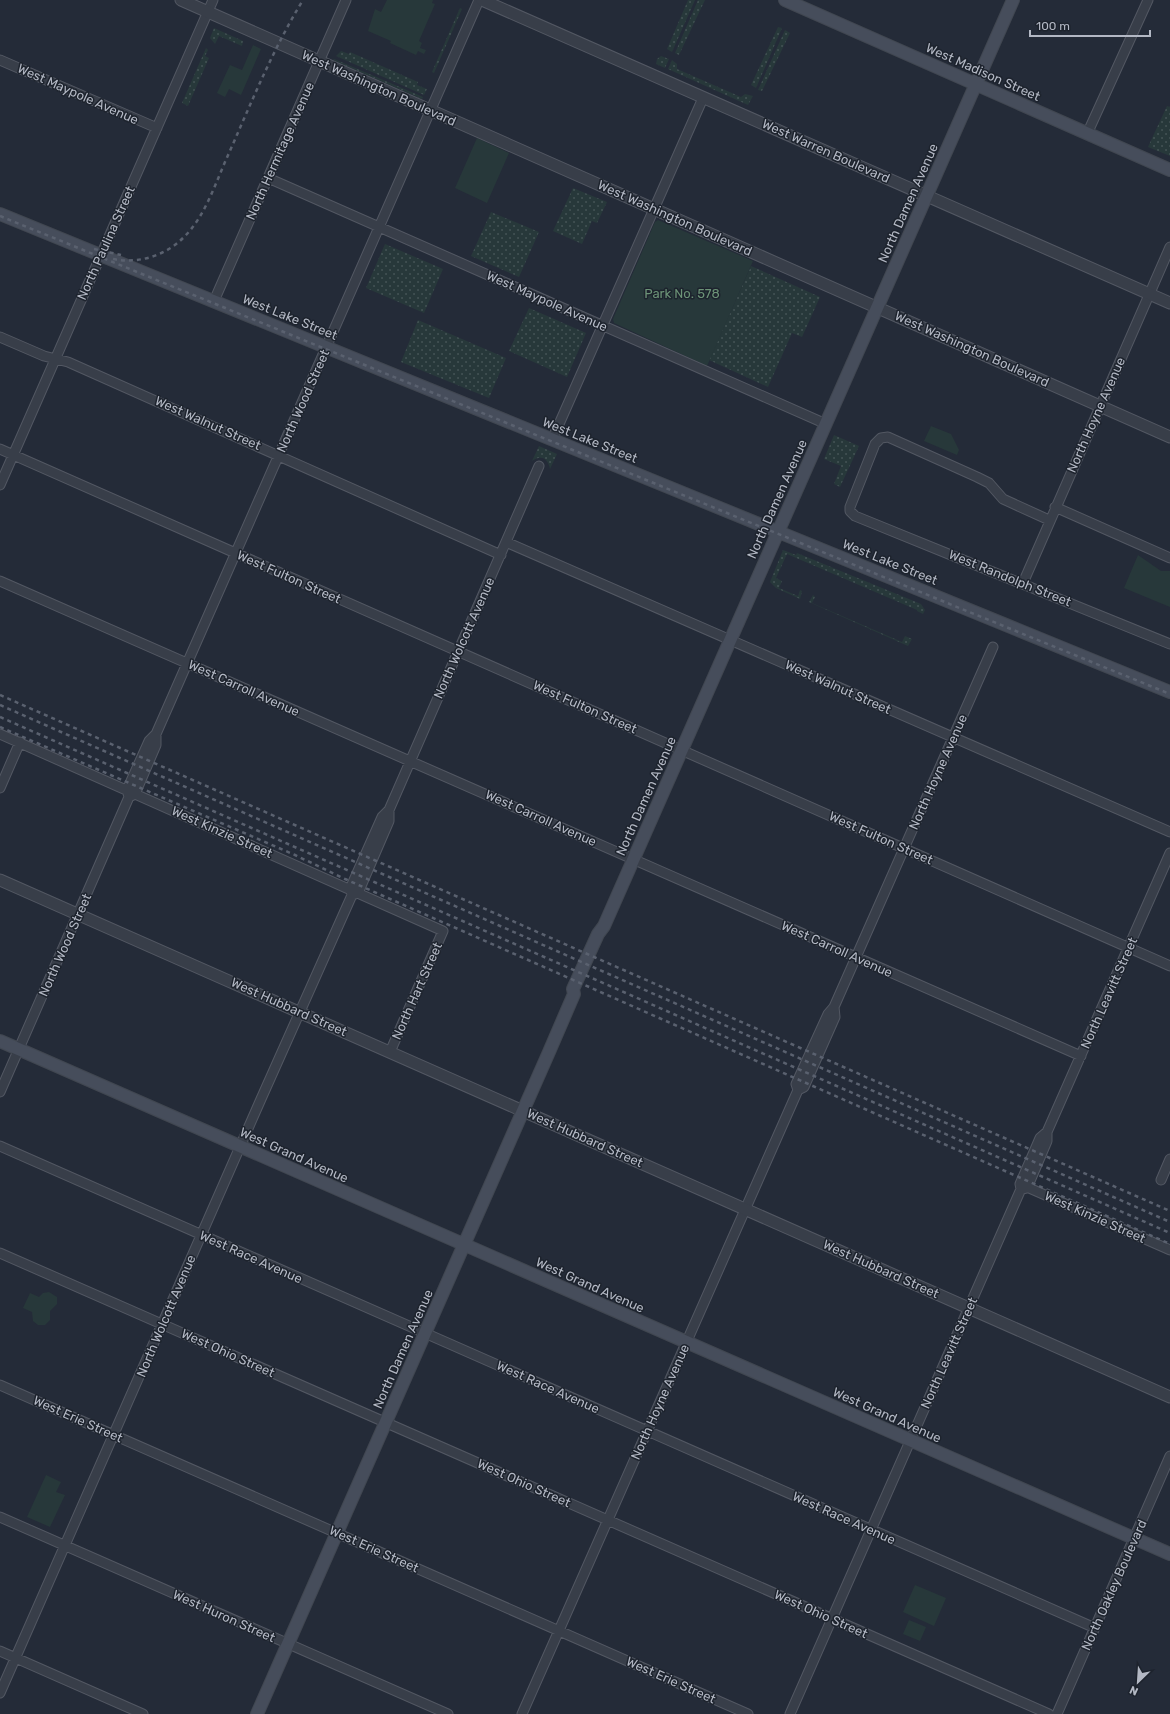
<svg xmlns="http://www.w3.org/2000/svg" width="1170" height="1714" viewBox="0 0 1170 1714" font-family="Rubik,sans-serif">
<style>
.grass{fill:url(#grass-dots)}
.park{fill:#27383a}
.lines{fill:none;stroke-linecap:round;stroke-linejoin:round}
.minor-casing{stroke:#535863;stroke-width:11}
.tertiary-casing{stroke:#535863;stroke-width:13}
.secondary-casing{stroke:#414751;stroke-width:14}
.minor{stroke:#383e49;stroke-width:9}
.tertiary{stroke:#383e49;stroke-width:11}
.secondary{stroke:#464d5b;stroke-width:12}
.rail{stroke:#5a616f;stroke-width:2.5;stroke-dasharray:4 4;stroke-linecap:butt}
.labels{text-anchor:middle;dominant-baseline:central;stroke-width:3;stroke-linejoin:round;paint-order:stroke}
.street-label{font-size:13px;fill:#b3b8c4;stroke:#1d232d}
.park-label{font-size:13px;fill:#6c9377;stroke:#1d232d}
</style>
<defs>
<pattern id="grass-dots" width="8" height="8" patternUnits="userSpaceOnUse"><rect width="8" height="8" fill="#27383a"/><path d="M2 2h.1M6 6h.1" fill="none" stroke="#445355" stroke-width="1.8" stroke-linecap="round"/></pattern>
</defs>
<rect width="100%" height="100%" fill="#242b38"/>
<path class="grass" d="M688,0H695L672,52L667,49Z
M698,0H705L679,55L675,53Z
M460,8L462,9L434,73L432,72Z
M778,27L782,28L756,88L751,85Z
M214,28L243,41L242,46L219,36L215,44L210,38Z
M785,30L790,33L762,91L758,90Z
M206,48L208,50L205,56L209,58L188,106L182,103Z
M341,51L349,54L350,52L418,82L417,85L427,89L424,95L336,56Z
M661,56L669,59L665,68L656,64L657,59Z
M334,59L423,97L422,99L333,60Z
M672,60L677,64V69L741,97L745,94L753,96L748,105L668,69Z
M1167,106L1170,107V156L1148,147Z
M573,188L607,202L597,223L592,221L582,244L553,231Z
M491,212L539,232L519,277L471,256Z
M385,244L443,269L424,313L366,288Z
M751,266L820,297L802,337L792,333L768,387L709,360Z
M529,308L586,333L567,377L509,351Z
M418,320L506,358L489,398L401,362Z
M834,435L859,446L840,487L834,484L841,466L824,459Z
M539,446L557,454L550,469C548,459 542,454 532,461Z
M783,550L796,555L797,553L921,604L925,610L923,614L917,611V610L787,554L776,578L782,581L779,588L798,596L800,590L802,591L800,599L776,588L770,582Z
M813,595L815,597L812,603L902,642L905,636L912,639L908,646L809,602Z"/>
<path class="park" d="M387,0H433L432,3L435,4L419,41L422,43L420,48L426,50L424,54L418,51L416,55L390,43L391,41L368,31L375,9L381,12Z
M253,45L261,49L241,95L229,89L225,97L217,93L230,65L242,70Z
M477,138L509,153L487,203L455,188Z
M658,220L753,261L707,366L614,323L613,319L655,222Z
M931,426L951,434L959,450L957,455L924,441Z
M1138,555L1161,571H1170V607L1124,588Z
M49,1292L57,1297V1304L50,1311V1320L45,1325H38L33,1321L32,1312L23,1308L30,1293L39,1297L43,1293Z
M46,1475L61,1482L56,1492L65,1495L50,1527L27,1517Z
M915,1585L946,1598L934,1626L903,1612Z
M909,1620L926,1627L920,1641L903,1634Z"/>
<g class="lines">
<g class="minor-casing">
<path id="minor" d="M0,60L157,128
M1087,134L1148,0
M268,178L826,424
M214,301L346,0
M0,337L44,356L68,362L501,555
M552,440L703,98
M0,449L1170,966
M0,485L213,0
M1055,507L1170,558
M1049,520L1003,499L989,483L977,477L888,437L881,438L875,444L850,507V511L855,516L1170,644
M506,542L1170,832
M0,581L1081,1056
M1023,583L1170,247
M0,734L443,931L390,1052
M0,788L20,742
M131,796L135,794L156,745V736
M352,894L350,889L382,817L389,810L539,466
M798,1090L796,1084L828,1014L834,1007L993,647
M0,1092L129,797L127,790L149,741L156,734L479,0
M0,1146L1095,1628
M1161,1180L1170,1159
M1020,1184L1170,1250
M1023,1189L1027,1188L1047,1141V1132
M0,1253L1049,1714
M0,1385L748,1714
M0,1517L448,1714
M0,1651L143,1714
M0,1693L261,1099L352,895L358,893L389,821V810
M522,1714L798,1090L804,1087L835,1017L834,1007
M790,1714L1021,1189L1020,1184L1040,1138L1047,1132L1170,853
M1057,1714L1170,1456"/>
</g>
<g class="tertiary-casing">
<path id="tertiary" d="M181,0L1170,437
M482,0L1170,303
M0,880L1170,1397"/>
</g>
<g class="secondary-casing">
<path id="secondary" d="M785,0L1170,170
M0,214L1170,692
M0,1041L1170,1554
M257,1714L549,1052L574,994L573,989L598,934L604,926L1013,0"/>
</g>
<use href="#minor" class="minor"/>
<use href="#tertiary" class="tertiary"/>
<use href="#secondary" class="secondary"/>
<path class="rail" d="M0,216L1170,694
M94,249L121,255
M113,259C138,264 165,256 183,238C206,216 216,181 229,153C252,101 273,49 303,0
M0,695L1170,1211
M0,705L1170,1222
M0,717L1170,1233
M0,727L295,855L345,879L1170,1244"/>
</g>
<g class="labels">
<g class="street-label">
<text transform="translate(983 72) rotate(24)">West Madison Street</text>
<text transform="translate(379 88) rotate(24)">West Washington Boulevard</text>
<text transform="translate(78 94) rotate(24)">West Maypole Avenue</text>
<text transform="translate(280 151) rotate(-66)">North Hermitage Avenue</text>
<text transform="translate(826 151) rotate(24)">West Warren Boulevard</text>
<text transform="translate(908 203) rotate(-66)">North Damen Avenue</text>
<text transform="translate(675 218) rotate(24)">West Washington Boulevard</text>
<text transform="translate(106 243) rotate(-66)">North Paulina Street</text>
<text transform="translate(547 301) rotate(24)">West Maypole Avenue</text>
<text transform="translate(290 317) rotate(22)">West Lake Street</text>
<text transform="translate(972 349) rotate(24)">West Washington Boulevard</text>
<text transform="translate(303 401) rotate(-66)">North Wood Street</text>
<text transform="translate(1096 415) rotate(-66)">North Hoyne Avenue</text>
<text transform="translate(208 423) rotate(24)">West Walnut Street</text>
<text transform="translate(590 440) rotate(22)">West Lake Street</text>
<text transform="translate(777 499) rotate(-66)">North Damen Avenue</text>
<text transform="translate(890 562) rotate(22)">West Lake Street</text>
<text transform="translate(289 577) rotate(24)">West Fulton Street</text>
<text transform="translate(1010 578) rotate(22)">West Randolph Street</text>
<text transform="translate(464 638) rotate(-66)">North Wolcott Avenue</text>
<text transform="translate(838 687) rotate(24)">West Walnut Street</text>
<text transform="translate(244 688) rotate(24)">West Carroll Avenue</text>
<text transform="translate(585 707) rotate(24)">West Fulton Street</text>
<text transform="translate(938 772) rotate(-66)">North Hoyne Avenue</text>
<text transform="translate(646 796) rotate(-66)">North Damen Avenue</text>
<text transform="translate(541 818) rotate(24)">West Carroll Avenue</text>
<text transform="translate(222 832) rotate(24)">West Kinzie Street</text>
<text transform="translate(881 838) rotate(24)">West Fulton Street</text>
<text transform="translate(65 945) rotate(-66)">North Wood Street</text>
<text transform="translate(837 949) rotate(24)">West Carroll Avenue</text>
<text transform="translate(417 991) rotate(-66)">North Hart Street</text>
<text transform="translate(1109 993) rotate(-66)">North Leavitt Street</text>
<text transform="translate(289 1007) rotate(24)">West Hubbard Street</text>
<text transform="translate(585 1138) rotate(24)">West Hubbard Street</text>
<text transform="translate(294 1155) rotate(24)">West Grand Avenue</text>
<text transform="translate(1095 1217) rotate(24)">West Kinzie Street</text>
<text transform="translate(251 1257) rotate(24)">West Race Avenue</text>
<text transform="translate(881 1269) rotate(24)">West Hubbard Street</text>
<text transform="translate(590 1285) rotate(24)">West Grand Avenue</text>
<text transform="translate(166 1316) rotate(-67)">North Wolcott Avenue</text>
<text transform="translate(403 1349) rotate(-66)">North Damen Avenue</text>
<text transform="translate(228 1353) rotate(24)">West Ohio Street</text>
<text transform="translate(949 1353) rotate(-66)">North Leavitt Street</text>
<text transform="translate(548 1387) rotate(24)">West Race Avenue</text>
<text transform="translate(660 1402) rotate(-66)">North Hoyne Avenue</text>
<text transform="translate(887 1415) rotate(24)">West Grand Avenue</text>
<text transform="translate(78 1419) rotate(24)">West Erie Street</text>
<text transform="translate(524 1483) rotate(24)">West Ohio Street</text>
<text transform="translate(844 1518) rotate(24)">West Race Avenue</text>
<text transform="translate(374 1549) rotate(24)">West Erie Street</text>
<text transform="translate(1114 1585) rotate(-66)">North Oakley Boulevard</text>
<text transform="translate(821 1614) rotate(24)">West Ohio Street</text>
<text transform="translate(224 1616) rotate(24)">West Huron Street</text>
<text transform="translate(671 1680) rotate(24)">West Erie Street</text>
</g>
<g class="park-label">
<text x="682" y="293">Park No. 578</text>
</g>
</g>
<g transform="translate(1138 1682) rotate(205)" stroke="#1d232d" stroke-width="3" paint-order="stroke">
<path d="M0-3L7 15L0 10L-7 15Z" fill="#b3b8c4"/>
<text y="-6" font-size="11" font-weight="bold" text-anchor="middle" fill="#b3b8c4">N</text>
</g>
<path d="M1030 30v6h120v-6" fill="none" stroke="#b3b8c4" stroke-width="2"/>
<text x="1036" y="30" font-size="12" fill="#b3b8c4" stroke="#1d232d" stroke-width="3" paint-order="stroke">100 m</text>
</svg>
